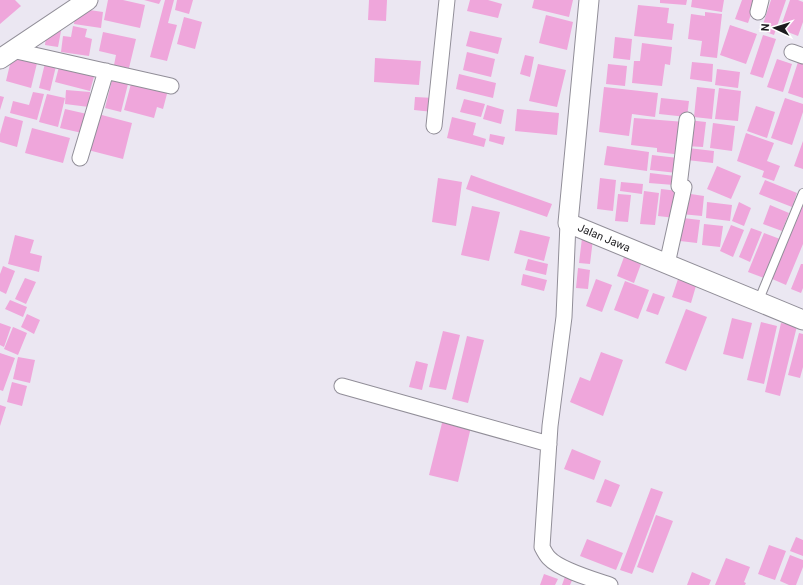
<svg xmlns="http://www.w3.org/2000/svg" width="803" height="585" viewBox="0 0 803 585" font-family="Roboto,sans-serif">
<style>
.building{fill:#efa6db}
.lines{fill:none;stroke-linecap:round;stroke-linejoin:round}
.service-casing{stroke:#918e98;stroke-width:10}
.minor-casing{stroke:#918e98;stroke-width:17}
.tertiary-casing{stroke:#918e98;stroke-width:21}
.service{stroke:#fff;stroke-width:8}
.minor{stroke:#fff;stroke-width:15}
.tertiary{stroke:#fff;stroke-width:19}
.labels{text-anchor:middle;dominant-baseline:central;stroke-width:3.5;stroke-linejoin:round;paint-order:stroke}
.street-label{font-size:11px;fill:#1c1b1e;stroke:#fff}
</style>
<rect width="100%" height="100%" fill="#ebe7f2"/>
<path class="building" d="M0,0H15L21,6L0,24Z
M108,0H123L145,5L140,28L104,20Z
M144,0H161L159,4Z
M165,0H174L168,23L177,25L167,61L150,57Z
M177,0H193L189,14L175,10Z
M369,0H387L386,21L368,20Z
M470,0H488L502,4L498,18L467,11Z
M534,0H573L569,17L532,8Z
M660,0H687L686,5L660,3Z
M692,0H724L722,12L691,7Z
M742,0H756L748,23L735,19Z
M771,0H786L774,35L761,30Z
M790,0H798L803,2V22L798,36L780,29Z
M638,5L669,8L667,23L674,24L672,40L634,36Z
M76,8L103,12L101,28L74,24Z
M705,12L722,14L717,58L700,56L702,41L688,39L691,14L705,16Z
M546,15L573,22L567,50L539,43Z
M184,17L202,22L195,49L177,44Z
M730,25L757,34L746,64L720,55Z
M73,26L87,29L85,37L92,39L89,56L61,52L63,36L71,37Z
M47,29L61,31L58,47L45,45Z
M470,31L502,38L498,54L466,46Z
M103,32L136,39L129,68L114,65L116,55L99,51Z
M763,35L776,39L763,78L750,74Z
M615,37L632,39L630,60L613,58Z
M642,43L672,47L670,65L665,64L662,86L632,83L634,61H640Z
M13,52L38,59L31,88L6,81Z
M467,52L495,59L491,77L463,70Z
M525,55L534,57L530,77L520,74Z
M375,58L421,61L419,85L374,82Z
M46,59L57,62L50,91L39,88Z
M777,59L792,64L783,92L767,87Z
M692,62L713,64L712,82L690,79Z
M798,62L803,64V98L788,93Z
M60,63L95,73L90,91L55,82Z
M538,64L566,70L557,107L529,101Z
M608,64L627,66L625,86L606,84Z
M717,69L740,72L738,88L715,85Z
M459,74L496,83L493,98L456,89Z
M113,76L129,80L121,112L105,108Z
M132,80L168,90L163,109L157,107L154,118L124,110Z
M604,87L658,93L655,117L632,114L629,136L599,132Z
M697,87L715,89L712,119L694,117Z
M719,88L741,91L738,121L715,119Z
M66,90L90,92L89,107L65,104Z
M33,92L44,94L37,120L10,113L13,101L29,105Z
M47,94L65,98L58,127L39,122Z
M0,96L4,97L0,110Z
M415,97L434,98L433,112L414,110Z
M661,98L689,101L687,117L659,114Z
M785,98L803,104V112L792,145L771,138Z
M464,99L485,104L481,117L460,112Z
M487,105L504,110L501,124L483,119Z
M756,106L775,112L767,138L747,131Z
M65,109L87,114L82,133L60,128Z
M517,109L559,113L557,135L515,131Z
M98,114L132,123L123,159L88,150Z
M5,116L23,121L17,147L0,142V134Z
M452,117L476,123L473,135L486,139L484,147L447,138Z
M634,118L685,122L682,155L657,152V148L631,145Z
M688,120L706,122L703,147L685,146Z
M713,123L735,126L732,151L710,148Z
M32,128L70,138L63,163L25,153Z
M746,133L774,143L767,161L780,166L774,181L762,177L764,171L737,161Z
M490,134L505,137L503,145L489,141Z
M803,141V169L794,166Z
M607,146L649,152L647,171L604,165Z
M688,148L714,151L713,163L687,160Z
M652,155L678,158L677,173L650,170Z
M717,166L741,176L731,199L707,189Z
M650,173L675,176L674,185L649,183Z
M471,175L552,204L547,217L466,189Z
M438,178L462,182L456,226L432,222Z
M600,178L616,180L613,211L597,209Z
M765,180L797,193L792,207L759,194Z
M621,182L643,184L642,194L620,191Z
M661,189L678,191L675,218L658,216Z
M644,191L659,193L655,225L640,224Z
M684,193L704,196L702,216L681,214Z
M618,194L631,195L628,222L615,221Z
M707,202L732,205L730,221L706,218Z
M739,202L751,208L744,226L732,221Z
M803,202V244L786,285L770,278Z
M770,205L789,213L782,231L763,224Z
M472,206L500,212L489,261L461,255Z
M683,218L700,220L697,243L680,241Z
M704,224L723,226L720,247L702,245Z
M731,225L744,230L733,257L720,251Z
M751,228L762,232L750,262L739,257Z
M520,230L550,237L544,261L514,253Z
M764,233L780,239L764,278L748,272Z
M15,235L34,240L30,253L42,256L39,272L8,264Z
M582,238L593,239L590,264L579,263Z
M624,257L641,264L634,283L617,276Z
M528,259L548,264L546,275L525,270Z
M801,264H803V288L801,293L791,289Z
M3,266L15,271L6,294L0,291V274Z
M578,268L590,270L588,289L576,288Z
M680,273L698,279L691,303L672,297Z
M523,274L547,280L544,291L521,285Z
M25,278L36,282L26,304L15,299Z
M596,279L612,285L602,312L586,306Z
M625,281L649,290L638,319L614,310Z
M653,293L665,297L658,315L646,311Z
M10,300L27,307L23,317L5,309Z
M686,309L707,317L686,371L665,363Z
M27,314L40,320L34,334L21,327Z
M732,318L752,323L743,359L723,354Z
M761,322L777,326L764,384L747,380Z
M0,323L11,327L4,347L0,345Z
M781,323L797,326L780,396L765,392Z
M13,327L27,333L18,355L4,349Z
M443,331L460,335L446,390L429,387Z
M799,333L803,334V367L800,378L788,375Z
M467,336L484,340L468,403L452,399Z
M601,352L623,360L603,416L570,402L580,377L590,381Z
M0,353L15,358L3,391L0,390Z
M18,357L35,360L30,383L13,379Z
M416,361L428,364L422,390L409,387Z
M12,382L27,386L22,406L7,402Z
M0,405L6,407L0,426Z
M443,419L471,427L458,482L429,475Z
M572,449L601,461L594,480L564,469Z
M605,479L620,485L611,507L596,502Z
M651,488L663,492L632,574L620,570Z
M656,515L673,521L653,573L637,567Z
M796,537L803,540V556L790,551Z
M587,539L623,553L616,570L580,556Z
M769,545L786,551L775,580L758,574Z
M790,555L803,560V567L796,585H789L780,581Z
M726,558L750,567L744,582L746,583L745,585H715Z
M567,571L575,574L570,585H562Z
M692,572L711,580L709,585H687Z
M544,574L558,579L555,585H540Z"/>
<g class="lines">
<g class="service-casing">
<path id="service" d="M758,302L803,193"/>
</g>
<g class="minor-casing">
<path id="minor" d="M758,12L761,0
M12,50L171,86
M792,52L803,56
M434,126L447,0
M80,158L106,71
M568,223L564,317L550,426L542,547C544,551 546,555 549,558C560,570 595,580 610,585
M667,264L684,187L679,186L687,120
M342,386L549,444"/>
</g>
<g class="tertiary-casing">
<path id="tertiary" d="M589,0L568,223L803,320
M0,59L88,0"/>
</g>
<use href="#service" class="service"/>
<use href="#minor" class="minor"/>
<use href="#tertiary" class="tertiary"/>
</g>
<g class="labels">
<g class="street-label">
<text transform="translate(604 238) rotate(23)">Jalan Jawa</text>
</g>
</g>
<g transform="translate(775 28) rotate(274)" stroke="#ffffff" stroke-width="3" paint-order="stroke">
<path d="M0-3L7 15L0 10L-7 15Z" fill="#1c1b1e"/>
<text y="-6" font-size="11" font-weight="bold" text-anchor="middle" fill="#1c1b1e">N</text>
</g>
</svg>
